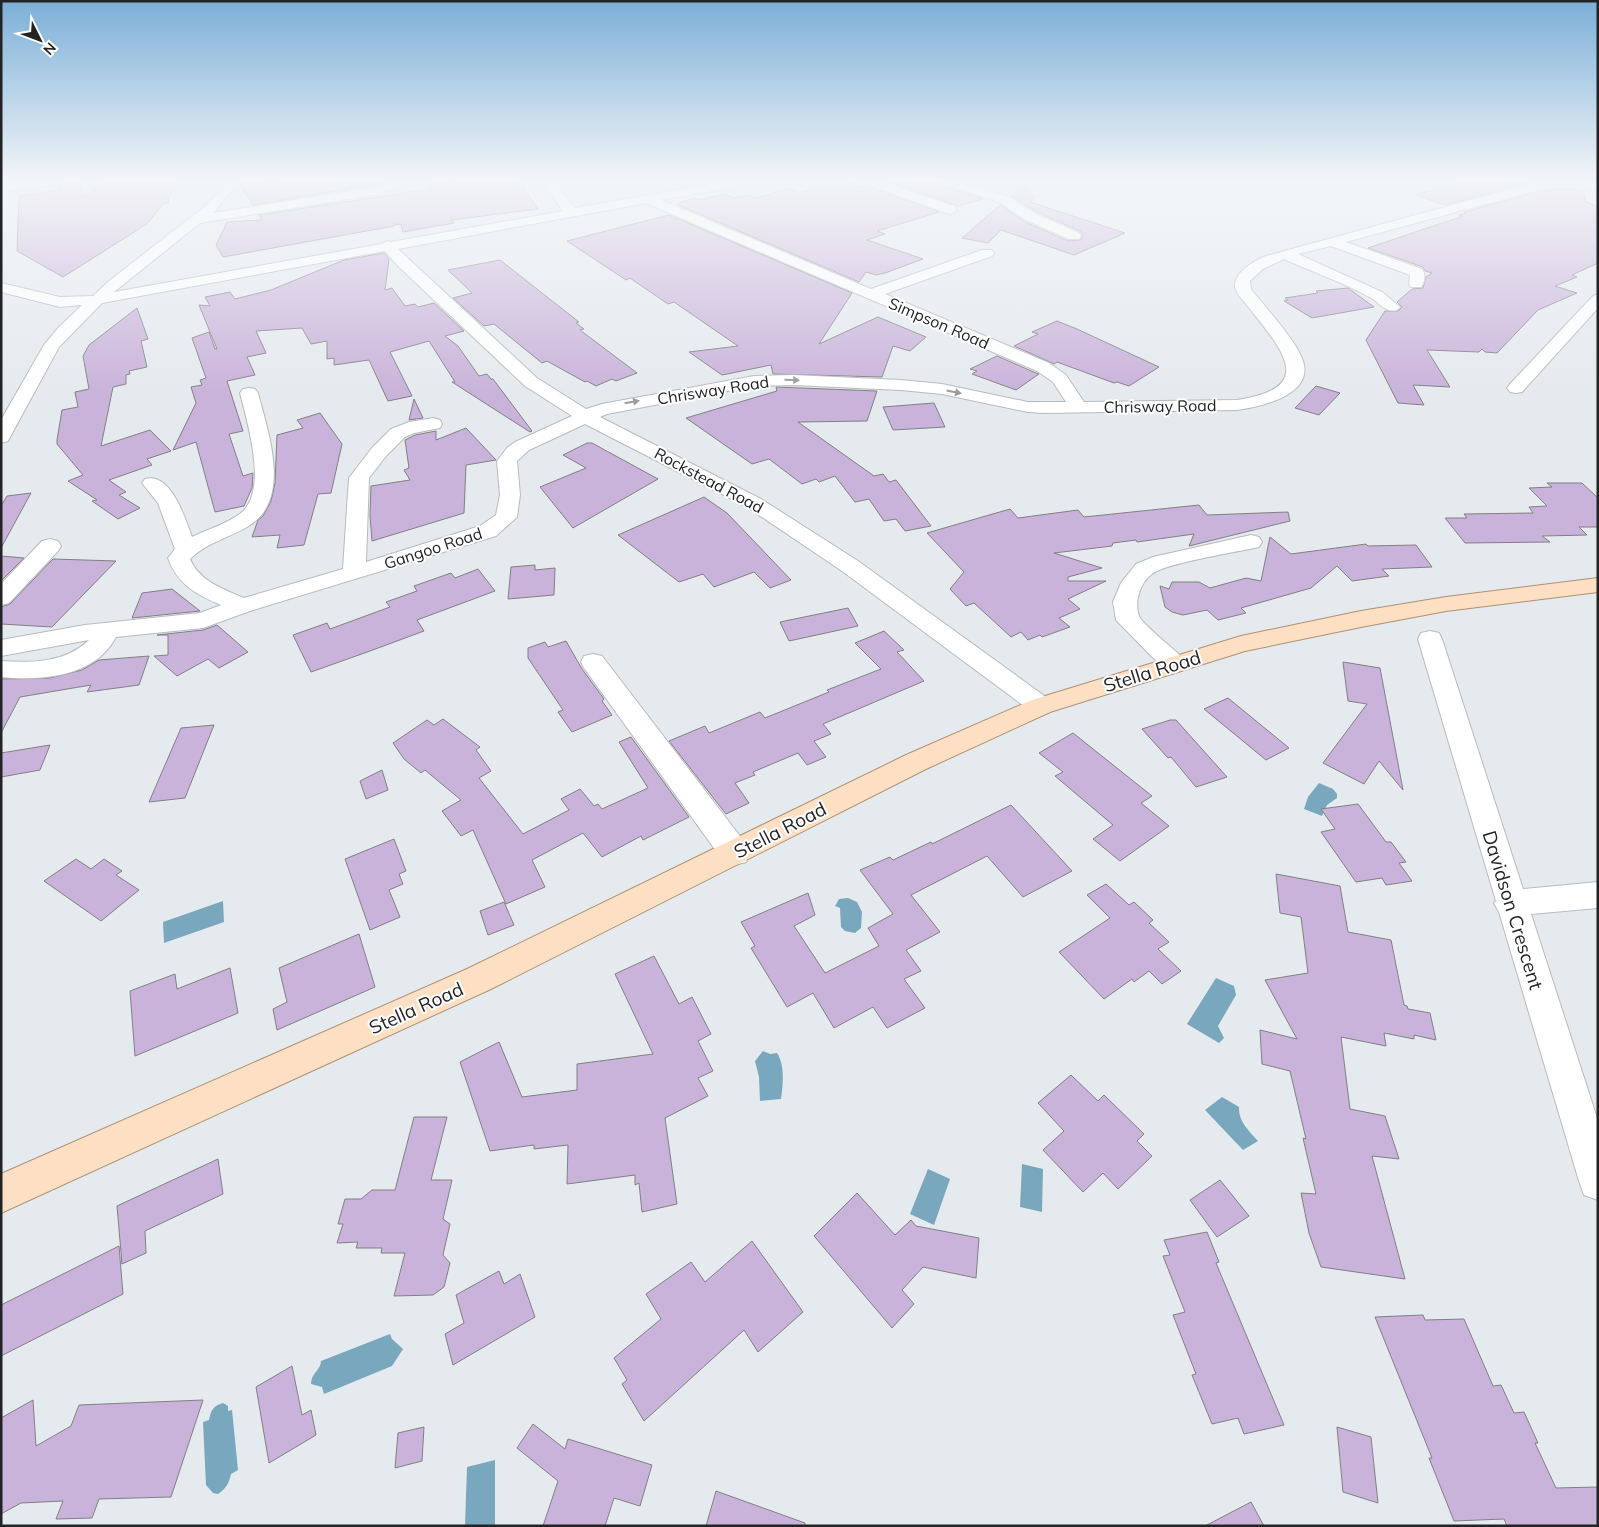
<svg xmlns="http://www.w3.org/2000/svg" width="1599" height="1527" viewBox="0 0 1599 1527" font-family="Mulish,sans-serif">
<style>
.water{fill:#79a7be}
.building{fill:#c9b3da;stroke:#827f84}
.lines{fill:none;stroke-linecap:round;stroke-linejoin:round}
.minor-casing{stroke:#b6bbbf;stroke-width:2}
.major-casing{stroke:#af9172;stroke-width:2}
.minor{fill:#fff;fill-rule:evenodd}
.major{fill:#fde0c3;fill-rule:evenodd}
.oneway{fill:#9b9c9d}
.labels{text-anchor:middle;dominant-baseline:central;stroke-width:4;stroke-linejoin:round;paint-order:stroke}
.far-street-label{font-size:16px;fill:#212325;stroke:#fff}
.street-label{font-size:19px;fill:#212325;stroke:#fff}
</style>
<rect width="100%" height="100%" fill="#e5eaef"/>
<path class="water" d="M1319,783L1333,789L1337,794V798L1327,805L1322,816L1304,809L1308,797Z
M848,898L857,902L862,912L861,928L855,933L845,931L841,927L840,908L835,906L839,899Z
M223,901L224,922L164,943L163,922Z
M1216,978L1234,986L1236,995L1218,1026L1224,1038L1219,1043L1187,1024Z
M763,1051L770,1054L777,1053C785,1065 783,1085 781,1099L760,1101L759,1077L755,1061Z
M1222,1097L1239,1107C1238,1121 1249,1131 1258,1141L1243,1150L1205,1110Z
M1022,1164L1043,1169L1042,1212L1020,1207Z
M928,1169L950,1179L934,1225L910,1214Z
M390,1334L392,1339L403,1349L392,1366L324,1394L322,1387L311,1384C311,1373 321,1370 321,1361Z
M223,1403L228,1406V1411L232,1410L238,1470L231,1474C229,1483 226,1489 218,1494L213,1493L206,1485L203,1422L209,1420C211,1410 213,1406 223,1403Z
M495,1460V1526H465L467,1467Z"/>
<path class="building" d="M108,179H182L169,196L168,203L163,204L147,224L63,277L17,251L19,196L60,190L59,186L80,182L83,197Z
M244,179H266V182L298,179H376L378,184L253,205L240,185Z
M470,179H518L538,209L451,220L454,223L403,232L401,224L396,225L394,223V226L223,257L216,245L227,222L262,220L259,215L431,189L429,184Z
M890,179H933L936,184L983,199L958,206L885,180Z
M1477,179H1546L1445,205L1415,195Z
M849,183L861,187L866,186L939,212L877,231L885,234L867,240L923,259L885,273L876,275L866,272L859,282L678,205V203L695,198L700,200L725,194L733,198L748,195L756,198L787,189L799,193L815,188H823L835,184L840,186Z
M1024,185L1036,197L1030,202L1125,233L1074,255L1001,230L988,243L962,238L1000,205L1025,222L1068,241L1081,240L1083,235L1080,231L1037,212L1011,196Z
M1564,189L1583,191L1586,199L1583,200L1598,207V263L1572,275L1577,277L1555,286L1577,293L1538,310L1497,353L1485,352L1482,349L1479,352L1427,350L1450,387L1413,385L1424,405L1398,403L1366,340L1385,311H1398L1402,307L1397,302L1412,289L1423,288L1426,277L1432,273L1425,271L1423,267L1368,248L1463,216L1459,215L1467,213L1464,212L1541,191Z
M669,215L852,293L819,344L878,317L926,337L910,351L893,346L882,377L773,374L771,365L722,375L689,352L738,346L674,302L668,304L630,278L626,280L567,241Z
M384,253L389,259L385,290L392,288L405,306L415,304L418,307L434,303L464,331L445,336L458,346L479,376L487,374L491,379H493L532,431L530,432L452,382H455L429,341L390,352L412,396L388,401L369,360L334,365V358L327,359V341L311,344L302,328L256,331L266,353L247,357L255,375L227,381L243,431L229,434L243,476L253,473L252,488L244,506L215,512L196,442L173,450L196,403L191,387L202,385L200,380L206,378L192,338L209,332L215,349H217L199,305L210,306L205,297L230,292L235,299L271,290L344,260Z
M500,260L579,322L576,323L584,329L580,330L637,373L616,381L612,379L596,386L587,381L585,382L547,361L542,363L494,324L484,326L453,298L472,293L448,270Z
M1348,288L1374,307L1312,318L1284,301L1288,300L1285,298L1318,293L1316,291Z
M137,308L148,339L141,341L147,367L129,371L130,374L126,375V384L113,387L101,446L150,430L171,451L147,459L152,465L109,480L126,492L119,495L140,508L118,519L92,501L97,500L68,481L83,475L57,444V440L62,410L78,407L75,392L89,389L83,356L89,345Z
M1057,321L1077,329L1159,367L1129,386L1117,382L1114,383L1057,362L1054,364L1014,346L1038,334L1032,332Z
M997,356L1036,373L1039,374L1016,390L972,374L977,371L970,369Z
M1316,386L1340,393L1319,415L1295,408Z
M776,387L877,391L867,421L798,422L874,476L883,474L889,482L896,480L931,526L905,531L896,519L884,521L869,499L855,502L835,476L819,482L816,479L802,484L769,459L752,464L686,418L777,391Z
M414,399L423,418L409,420Z
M934,403L945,427L893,430L883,407Z
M320,413L342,444L331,493L318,494L304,545L277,548L280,535L252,537L258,520L263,516L271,501L275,483L277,435L303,428L297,420Z
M466,428L496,460L466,465L464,513L372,541L370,516L371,486L410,480L404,470L409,468L405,440L415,435L436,431V440Z
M587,443H592L658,479L573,528L540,487L586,468L563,455Z
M1547,483H1582L1598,498V527H1579L1587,535L1542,536L1550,542L1465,543L1445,518H1467L1464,514L1533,513L1529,507L1547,506L1529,488L1552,487Z
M31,493L1,548V506L7,496Z
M704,497L727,513L791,580L770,588L754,572L714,587L703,574L679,582L618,535Z
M1199,505L1207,515L1288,512L1290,521L1189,546L1194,534L1137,542L1136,540L1113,543L1112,546L1054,553L1102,568L1068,577V581H1106L1068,599L1080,609L1059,618L1070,627L1042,637L1040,635L1028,640L1021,632L1011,637L974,603L966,606L950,589L964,572L927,533L1010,509L1018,518L1078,510L1084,517Z
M1270,537L1291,554L1366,544L1368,546L1416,545L1432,567L1382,569L1389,576L1352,581L1337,566L1311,588L1241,608L1246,613L1218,620L1207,610L1183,615L1172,612L1165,607L1160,586L1169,589L1172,582H1199L1210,588L1246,578L1261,581Z
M1,556L24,558L1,581Z
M53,559L116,561L52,627L1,624V607L10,604Z
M535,565V570L555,568L554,595L508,599L511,567Z
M478,569L495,591L417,620L424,631L370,651L311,672L293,635L327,623L330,629L390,607L386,602L417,591L414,586L451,573L455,578Z
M172,589L200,611L132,618L142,593Z
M848,608L858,626L789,641L780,622Z
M217,625L248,652L219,668L208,659L177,676L154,656L168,655V635H157L203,630Z
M884,631L904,650L897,652L924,681L823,724L831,734L814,741L826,757L807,765L798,753L753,772L755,775L735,783L749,803L726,814L669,741L705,726L709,733L760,712L765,718L829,692L827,690L881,669L855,643Z
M566,641L582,669L604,699L602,701L612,715L572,732L558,712L563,710L528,658V648L545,642L548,647Z
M149,656L139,685L87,692L91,685L20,697L1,733V679L50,678L82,670L99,660Z
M1343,662L1380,668L1403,790L1379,761L1364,784L1323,763L1367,704L1348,701Z
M1228,698L1289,748L1266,760L1204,709Z
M443,719L480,747L476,750L491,771L479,778L523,834L569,810L561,799L580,789L594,806L598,804L602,809L648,788L619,742L631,737L689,817L643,840L641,836L602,857L583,833L532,860L545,887L506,904L473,830L461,836L442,811L461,800L425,770L421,773L404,759L393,743L427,720L434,725Z
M1170,720H1176L1227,777L1196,787L1171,757L1168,758L1142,729Z
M214,725L185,798L149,802L181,728Z
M1073,733L1152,796L1141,803L1169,826L1120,861L1093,839L1113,825L1055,776L1063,772L1039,753Z
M50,745L40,770L1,777V753Z
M382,770L388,790L366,799L360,781Z
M1358,804L1386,842H1391L1406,862L1399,863L1412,881L1386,885L1382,878L1356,882L1321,832L1335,829L1321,809Z
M1011,805L1072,871L1023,897L987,856L911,895L940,932L906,950L921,971L904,979L925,1008L887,1028L873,1007L834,1028L813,993L787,1007L751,948L755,946L741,922L808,893L815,915L794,926L825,973L879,946L868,928L893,914L860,870L890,857L893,860L931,842L932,844Z
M394,839L406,871L399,874L403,884L389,890L400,917L370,930L345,859Z
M76,859L91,869L104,859L122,871L116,875L139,890L101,921L44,881Z
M1276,874L1340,886L1348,932L1391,940L1404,1005L1407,1006L1408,1009L1430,1013L1436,1040L1414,1035V1039L1384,1033L1386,1046L1341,1037L1350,1109L1385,1116L1399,1159L1372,1156L1405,1279L1321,1267L1309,1233L1301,1193L1316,1194L1303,1138L1306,1139L1290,1071L1262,1064L1260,1030L1297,1039L1265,980L1308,973L1301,917L1280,913Z
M1106,884L1129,905L1134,902L1153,920L1149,923L1169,942L1158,949L1181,971L1162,984L1149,971L1134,982L1132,979L1104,999L1059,952L1110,918L1087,895Z
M504,902L514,925L488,935L480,911Z
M359,934L375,987L277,1030L273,1009L287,1002L279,968Z
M654,956L679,1004L692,997L711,1034L698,1041L713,1071L698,1078L708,1096L665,1118L677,1204L642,1212L639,1183L635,1185V1175L567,1184L568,1145L534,1149V1145L490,1151L460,1062L499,1042L522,1097L577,1090V1064L653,1054L615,974Z
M230,968L238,1013L135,1056L130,991L175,974L177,989Z
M1071,1075L1098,1101L1104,1095L1144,1134L1137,1141L1152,1156L1118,1189L1103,1173L1083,1192L1043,1150L1064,1131L1038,1103Z
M414,1117H447L431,1180H452L443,1219L450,1224L443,1255L450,1263L444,1287L433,1295L394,1296L405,1253H381L382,1248H356L358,1242L337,1243L343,1224H338L345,1199H361L372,1190H395Z
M218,1159L223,1194L145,1231L146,1253L122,1264L117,1206Z
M1220,1180L1249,1216L1217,1237L1190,1200Z
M857,1193L895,1235L911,1220L916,1226L979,1238L976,1278L923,1267L902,1290L914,1304L892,1328L814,1236Z
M1207,1232L1219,1262L1216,1263L1284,1425L1244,1434L1238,1418L1212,1424L1192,1375L1196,1374L1173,1315L1185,1312L1163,1256L1170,1255L1164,1240Z
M752,1241L803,1312L758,1352L744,1330L644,1421L622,1384L627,1380L614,1358L661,1319L646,1294L691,1262L705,1282Z
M119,1246L123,1294L1,1356V1305Z
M499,1271L504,1284L520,1274L535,1317L453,1365L445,1334L464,1323L456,1295Z
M1423,1315L1425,1320L1464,1319L1493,1386L1501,1385L1514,1413L1524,1412L1538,1443H1535L1556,1488L1598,1487V1526H1507L1504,1519L1454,1521L1429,1458H1432L1375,1317Z
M292,1366L302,1415L311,1410L316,1435L269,1463L256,1387Z
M33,1400L36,1446L71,1426L79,1405L203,1400L171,1497L99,1499L92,1518L56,1519L63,1501L21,1503L1,1514V1418Z
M533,1424L565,1449L568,1439L652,1465L640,1506L614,1498L605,1526H543L558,1481L517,1448Z
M424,1427L422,1461L395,1468L398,1433Z
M1337,1427L1371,1437L1378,1503L1343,1492Z
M716,1491L805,1523V1526H706Z
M1251,1502L1264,1526H1205Z"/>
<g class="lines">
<g class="minor-casing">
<path id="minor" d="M41,179H71L65,183L1,192V184Z
M230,179H242L213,213L376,187L390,182L391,179H403L399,187L379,194L200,223L114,292L381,244L387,241L391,242L563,211L540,179H552L575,208L740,179H764L762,182L758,183L661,200L871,289L982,250H992L994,253L992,256L885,294L1049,363L1066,375L1084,402L1237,400C1317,388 1283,351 1250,309C1246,303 1236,295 1235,287C1234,272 1254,261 1266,256L1540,181L1564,179L1598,182V190L1564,187L1541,189L1346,242L1422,269C1426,275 1425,281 1421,287H1411L1409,284L1410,275L1331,246L1298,254L1382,292L1400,307L1397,310C1385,313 1380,303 1371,298C1343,282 1312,272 1284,259L1263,269L1250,281L1251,289C1264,306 1301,345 1304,365C1310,396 1259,407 1237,410L1043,413L1028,412L942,394L901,390L793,385L754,386L607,414L600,417L761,499L858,561L1050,700L1054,706L1050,712L1041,715L1032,712L842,571L747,507L585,424L529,450L517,461L520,495L517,517L496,536L250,611L203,628L116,637C95,677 42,681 1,677V661C32,663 65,663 89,640L1,656V640L85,625L200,613L221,605C197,595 177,584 168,558L175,549L158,503L142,483L145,479C171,472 185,518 192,537C208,529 227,524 241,513C269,490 247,422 240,393L243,389L249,388L255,389L258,393C268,432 293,501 247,527C228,538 206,543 190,559C199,581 223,589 244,598L343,569L349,478L372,448L391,429L409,422L433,418L440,420L442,424L440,428L414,433L405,437L386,456L369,478L366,562L480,526L496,515L500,495L497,461L507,448L515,442L572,416L525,386L398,266L385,251L102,303L59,347L10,437L8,441L1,443V420L44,345L59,327L82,305L60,307L1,292V283L60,297L93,296L109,281L208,204ZM646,203L1037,371L1053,382L1066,402H1028L942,384L901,380L793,375L754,376L602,404L586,409L537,378L398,249Z
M859,179H876L956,207L957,210L951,214L946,213L861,182Z
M935,179H952L1007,196L1036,214L1079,233L1081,236L1079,239H1069L1026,220L999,202L937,182Z
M1598,294V308L1522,392L1516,393L1510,392L1507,388L1510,384L1593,296Z
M1251,535L1259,537L1262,542L1259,547C1237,552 1166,563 1152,574C1140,583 1134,602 1139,616C1142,624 1175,650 1183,658L1186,664L1183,670L1174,672L1165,670L1116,620L1113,602L1121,583L1136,564L1153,557Z
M50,539L58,541L61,546L58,551L9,603L1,605V584L42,541Z
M1430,631L1439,633L1442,639L1523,889L1598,882V908L1531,914L1598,1121V1200L1584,1195L1579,1181L1499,912L1494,903L1496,901L1418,639L1421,633Z
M593,654L602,656L746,844L750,853L746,862L735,865L724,862L584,668L581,662L584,656Z"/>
</g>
<g class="major-casing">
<path id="major" d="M1598,578V592L1446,611L1361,627L1245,651L1050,712L926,769L491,989L1,1213V1174L467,969L906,755L1032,700L1241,636L1361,611L1446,597Z"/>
</g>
<use href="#minor" class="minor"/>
<use href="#major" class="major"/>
</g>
<defs><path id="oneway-solid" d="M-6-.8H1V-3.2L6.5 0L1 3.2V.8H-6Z" transform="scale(1.25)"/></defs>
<g class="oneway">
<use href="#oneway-solid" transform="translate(792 380) rotate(1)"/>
<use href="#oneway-solid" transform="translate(954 392) rotate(11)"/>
<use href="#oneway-solid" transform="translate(632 402) rotate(-10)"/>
</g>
<linearGradient id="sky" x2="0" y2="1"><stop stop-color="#7bafd7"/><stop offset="0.46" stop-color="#f3f6f8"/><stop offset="1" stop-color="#f3f6f8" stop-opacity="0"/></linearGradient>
<rect width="1599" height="392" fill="url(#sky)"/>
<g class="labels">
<g class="far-street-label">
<text transform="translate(939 323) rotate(23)">Simpson Road</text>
<text transform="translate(713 390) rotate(-9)">Chrisway Road</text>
<text transform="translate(1160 406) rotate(-1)">Chrisway Road</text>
<text transform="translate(709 480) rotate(28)">Rockstead Road</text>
<text transform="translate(433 548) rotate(-18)">Gangoo Road</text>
</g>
<g class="street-label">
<text transform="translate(1152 671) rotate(-17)">Stella Road</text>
<text transform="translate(780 830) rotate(-27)">Stella Road</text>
<text transform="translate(1513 910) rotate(73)">Davidson Crescent</text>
<text transform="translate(416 1008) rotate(-24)">Stella Road</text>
</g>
</g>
<rect width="1599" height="1527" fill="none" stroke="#212325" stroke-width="5"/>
<g transform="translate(40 40) rotate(132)" stroke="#ffffff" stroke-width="4" paint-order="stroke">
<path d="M0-4L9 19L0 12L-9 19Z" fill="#212325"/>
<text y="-8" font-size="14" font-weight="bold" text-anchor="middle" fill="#212325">N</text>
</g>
</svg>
